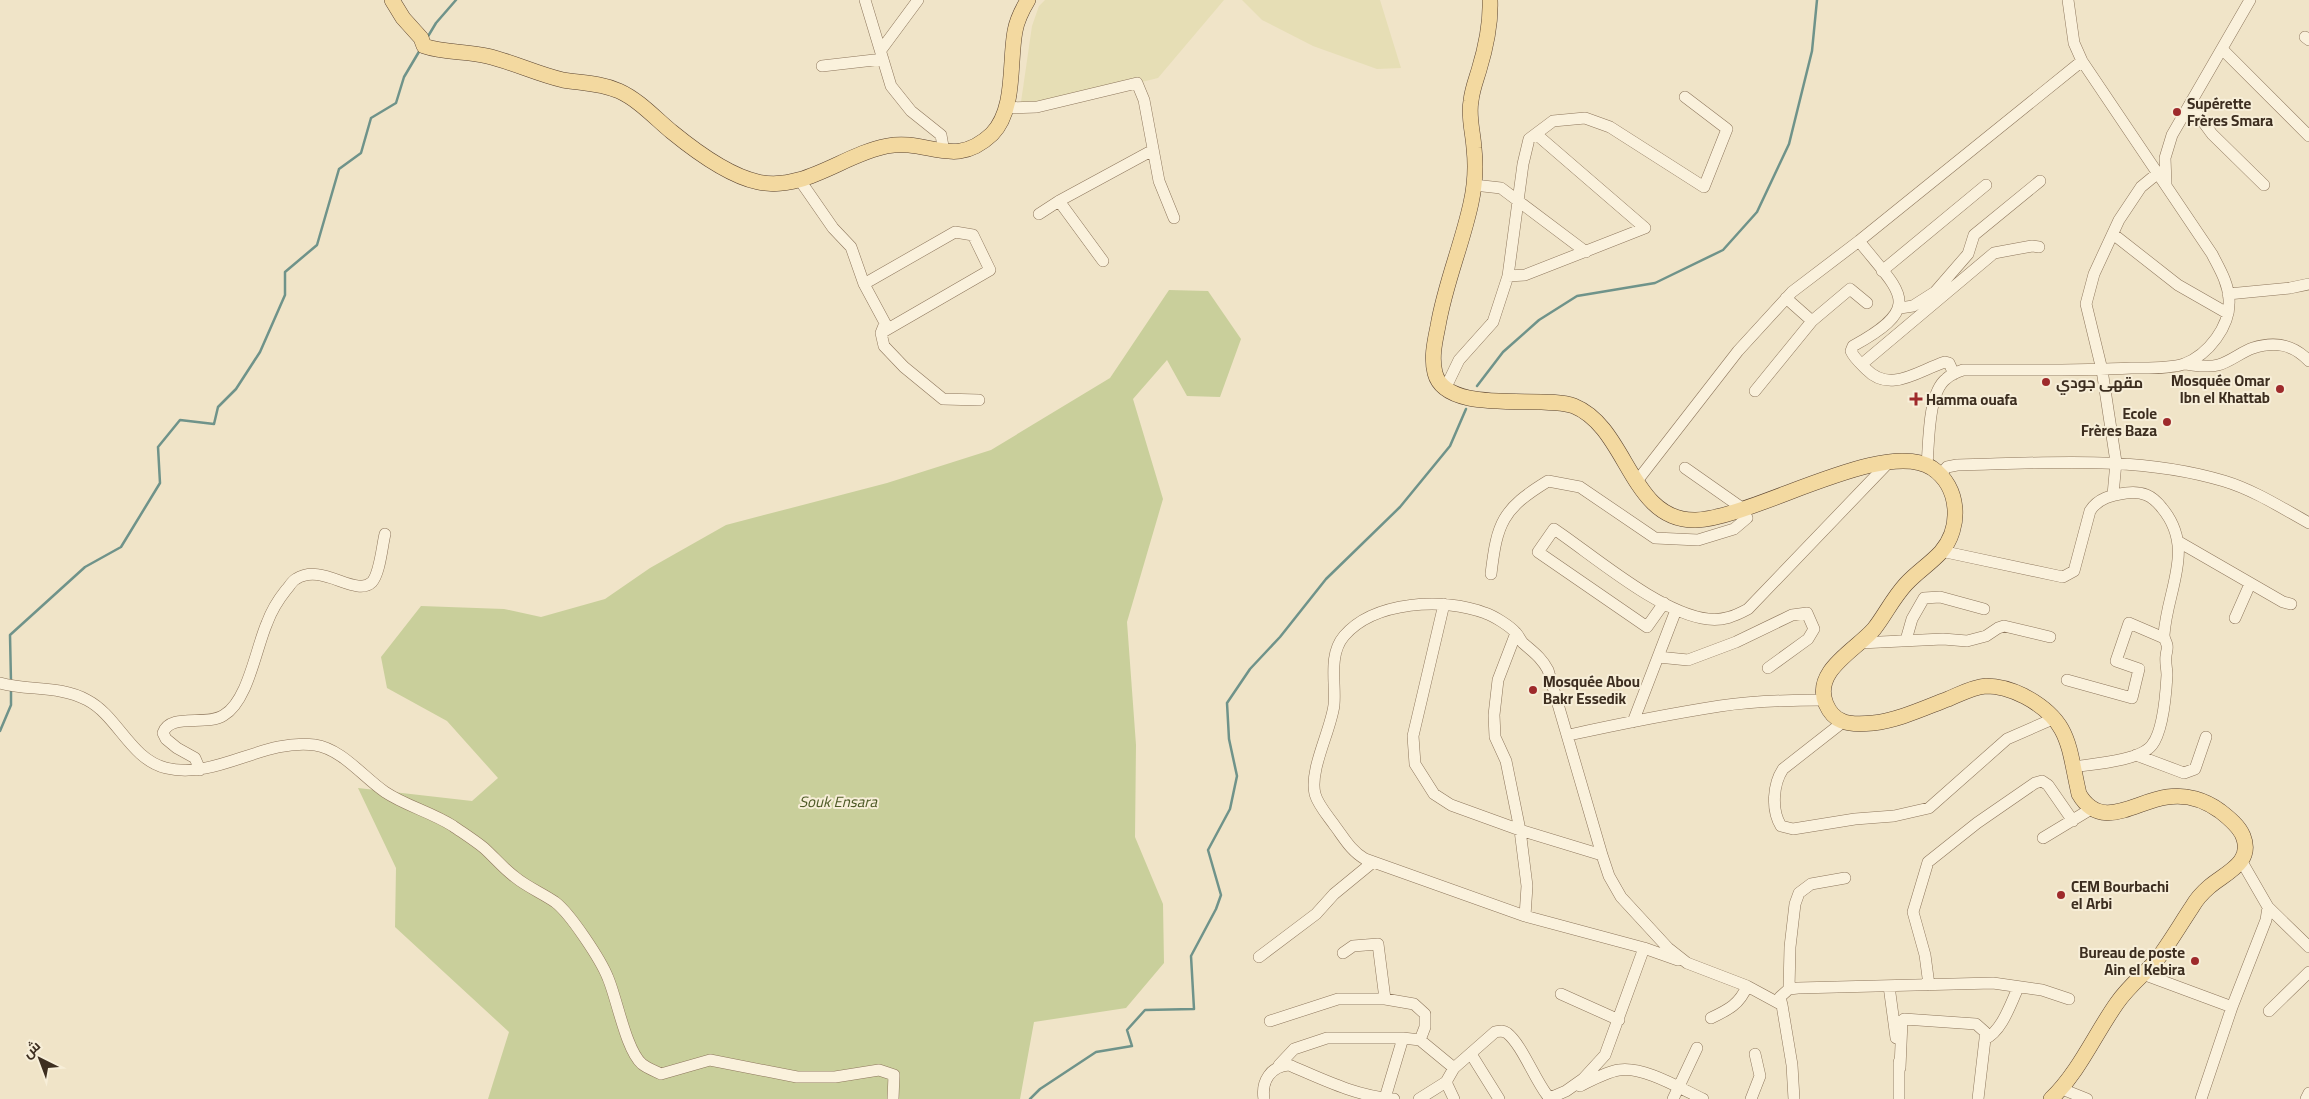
<svg xmlns="http://www.w3.org/2000/svg" width="2309" height="1099" viewBox="0 0 2309 1099" font-family="Georgia,Cairo,serif">
<style>
.farmland{fill:#e6deb5}
.green{fill:#c9cf9b}
.lines{fill:none;stroke-linecap:round;stroke-linejoin:round}
.stream{stroke:#6f938a;stroke-width:2.5}
.minor-casing{stroke:#8d765c;stroke-width:12}
.major-casing{stroke:#5b4430;stroke-width:16}
.minor{stroke:#faf1dc;stroke-width:11}
.major{stroke:#f3d9a0;stroke-width:15}
.poi-dot{fill:#9e2a2b;stroke:#f7eed8;stroke-width:2}
.labels{text-anchor:middle;dominant-baseline:central;stroke-width:4;stroke-linejoin:round;paint-order:stroke}
.poi-label{font-size:15px;font-weight:bold;fill:#3d2e20;stroke:#f7eed8;text-anchor:start}
.park-label{font-size:15px;font-style:italic;fill:#4d5a26;stroke:#f7eed8}
</style>
<rect width="100%" height="100%" fill="#f0e4c8"/>
<path class="farmland" d="M1045,0H1224L1158,78L1113,89L1033,103L1021,102L1032,26L1039,6Z
M1242,0H1380L1401,68L1377,69L1313,46L1262,20Z"/>
<path class="green" d="M1169,290L1208,291L1241,339L1220,397L1187,396L1167,360L1133,399L1163,499L1127,622L1136,745L1135,837L1163,904L1164,963L1126,1008L1034,1022L1020,1099H488L509,1032L395,927L396,868L358,788L472,801L498,778L447,721L387,688L381,657L421,606L504,609L541,617L605,599L650,568L726,525L887,483L991,450L1110,378Z"/>
<g class="lines">
<path class="stream" d="M427,38L436,23L456,0
M1477,386L1503,352L1539,320L1577,296L1655,283L1723,250L1757,212L1789,144L1812,51L1817,0
M11,682L10,635L85,567L121,547L160,483L158,447L180,420L214,424L218,407L236,389L260,352L285,295V272L317,245L339,169L361,153L371,118L396,103L404,77L420,50
M0,731L11,705V690
M1030,1099L1040,1089L1096,1052L1132,1046L1127,1030L1145,1010L1194,1009L1191,956L1216,909L1221,895L1208,850L1230,809L1237,776L1229,739L1227,703L1250,669L1280,637L1326,579L1400,507L1450,446L1466,409"/>
<g class="minor-casing">
<path id="minor" d="M865,0L891,86L911,111L941,135L944,152
M2305,37L2309,40
M2222,49L2309,136
M881,50L918,0
M822,66L883,59
M2190,104L2212,134L2264,185
M1005,108L1037,107L1137,83L1144,100L1159,181L1174,218
M1536,134L1645,228L1525,275L1508,276L1523,164L1529,139L1553,121L1585,118L1610,127L1704,187L1727,129L1685,97
M799,179L833,228L851,247L864,284L885,323L881,333L884,346L904,367L943,399L979,400
M2166,184L2165,158L2172,135L2250,0
M1474,185L1501,188L1586,252
M1059,201L1103,261
M1039,214L1059,201L1153,150
M2113,234L2178,285L2227,313
M1859,241C1900,293 1926,306 1853,346L1851,351C1854,358 1860,363 1866,369C1890,394 1917,371 1945,362L1949,363L1954,374
M1882,271L1986,185
M864,284L955,232L973,235L990,270L881,333
M2228,294L2290,288L2309,284
M1786,298L1812,321
M1900,308L1913,306L1935,292L1968,254L1974,235L2040,181
M1862,364L1994,253L2032,246L2039,247
M2184,364C2195,365 2207,368 2218,365C2230,362 2241,352 2253,348C2275,341 2293,344 2309,361
M1445,389L1459,360L1493,322L1508,276
M1755,391L1812,321L1850,289L1867,303
M1927,465C1929,442 1928,393 1946,379C1951,374 1957,372 1963,370C2019,370 2075,371 2131,368C2147,368 2168,369 2184,364C2208,355 2231,326 2229,299C2228,282 2219,268 2212,254L2082,61L2074,43L2068,0
M1940,475L1947,467L1957,465C2046,463 2137,455 2224,481C2254,490 2282,508 2309,523
M1637,481L1738,351L1792,292L1859,241L2082,61
M2113,495L2116,462L2102,370L2086,304L2094,274L2119,220L2141,187L2158,173
M2179,542L2283,602L2291,604
M1941,551L2063,577L2074,571L2090,511C2098,498 2112,495 2126,493C2142,491 2152,495 2162,508C2196,549 2167,589 2164,635C2164,639 2166,641 2167,645C2168,649 2166,653 2166,656C2165,662 2167,669 2167,675C2166,693 2163,731 2152,745C2140,761 2092,764 2073,767
M1491,574C1497,523 1502,509 1548,481L1580,487L1655,538L1698,540L1734,529L1747,518L1742,508L1685,468
M1664,603L1647,627L1538,552L1554,529C1594,556 1661,614 1708,619C1723,621 1735,616 1748,609L1890,461
M1444,604L1413,736L1415,764L1434,794L1451,805L1520,830L1602,855
M2235,618L2250,584
M1516,633L1498,680L1494,715L1495,737L1506,761L1520,830L1527,886L1525,916L1644,948L1678,960
M1906,640L1912,619L1924,598L1940,597L1984,609
M1860,643L1943,639L1967,641L1986,636L1998,628L2004,626L2050,637
M1658,657L1688,660L1736,642L1792,615L1807,613L1814,629L1808,639L1768,668
M2067,680L2132,698L2139,669L2116,661L2129,623L2164,638
M0,683C28,691 59,685 87,700C118,716 130,759 166,768C217,780 263,738 315,745C342,749 363,777 385,792C406,806 431,812 453,826C463,833 474,840 484,848C495,858 504,869 515,877C527,887 542,893 555,902C570,913 601,960 608,978C617,999 626,1050 642,1064C647,1068 655,1071 661,1074L710,1060L797,1077H835L879,1070L894,1075L893,1099
M1633,722L1676,610
M1843,722L1783,769C1773,784 1771,810 1781,826L1793,829L1855,819L1894,816L1929,808L2007,739L2055,718
M1569,735C1619,724 1669,714 1720,706C1755,701 1790,700 1824,700
M2136,755L2184,773L2195,769L2206,737
M200,770L195,758L177,748L166,739L163,733C170,712 207,727 224,715C248,701 256,648 267,623C271,612 278,600 286,590C289,587 292,581 296,579C322,562 356,598 372,582C380,573 382,546 385,534
M2043,838L2091,809
M2242,862L2268,907L2309,947
M1525,916L1365,859C1351,851 1344,838 1335,826C1328,816 1318,805 1315,794C1309,770 1331,730 1334,705C1336,683 1328,655 1344,636C1374,601 1444,597 1485,613C1494,616 1510,626 1516,633C1519,636 1520,640 1523,643C1533,652 1541,657 1548,670L1602,855L1609,876L1621,897L1668,948L1687,963L1747,986L1782,1005L1792,1065L1794,1099
M1343,953L1353,946L1378,944L1385,999
M1259,957L1316,914L1334,894L1373,862
M2143,974L2232,1007
M1929,985L1925,955L1913,912L1928,862L1977,823L2035,783L2042,781L2048,785L2073,821
M1889,986L1896,1038
M1789,989L1790,947L1795,904L1799,893L1811,884L1845,878
M1561,994L1619,1020
M1782,1005L1780,997L1789,989L1798,988L1993,983L2042,990L2069,999
M2269,1011L2309,972
M1711,1018C1728,1010 1740,1004 1747,986
M1270,1021L1338,999H1385L1414,1004L1425,1014V1027L1420,1040
M1985,1039C2002,1031 2010,1005 2018,988
M1471,1054L1499,1099
M1899,1062V1099
M1279,1065L1294,1049L1327,1038H1403L1420,1040L1454,1068
M1900,1068L1902,1021L1904,1019L1976,1024L1985,1032V1039L1978,1099
M1446,1082L1454,1099
M1580,1086C1592,1080 1606,1072 1619,1070C1644,1066 1681,1089 1703,1099
M2062,1089L2087,1099
M1385,1098L1403,1038
M1264,1099C1261,1081 1271,1066 1289,1065C1324,1080 1356,1096 1394,1099
M1419,1099L1446,1082L1454,1068L1495,1032C1500,1031 1503,1030 1507,1033C1522,1045 1534,1078 1547,1095L1552,1097L1566,1091L1583,1079L1605,1055L1644,948
M1673,1099L1697,1048
M1751,1099L1760,1076L1755,1054
M2201,1099L2232,1007L2266,920L2268,907
M2306,1099L2309,1093"/>
</g>
<g class="major-casing">
<path id="major" d="M392,0L403,18L421,38L424,46C444,53 466,51 487,56C513,62 537,74 563,80C582,83 601,83 619,91C639,100 655,118 672,132C694,150 730,176 758,182C804,192 844,154 887,146C928,138 954,170 992,134C1016,109 1009,63 1015,31C1017,20 1022,10 1028,0
M1490,0C1491,24 1486,47 1479,70C1476,80 1472,90 1471,101C1468,116 1473,132 1474,148C1476,166 1475,185 1471,203C1462,245 1445,284 1438,326C1435,341 1431,357 1435,373C1446,416 1543,394 1574,406C1628,428 1630,522 1696,520C1753,518 1884,437 1932,468C1960,487 1962,527 1941,552C1930,564 1917,572 1906,584C1893,598 1885,615 1874,629C1856,650 1812,671 1826,704C1829,711 1834,718 1842,721C1851,725 1863,724 1873,723C1899,720 1924,708 1948,699C1960,694 1973,687 1986,686C1999,686 2012,690 2024,696C2071,721 2068,746 2079,794C2101,832 2136,801 2167,797C2186,794 2205,800 2220,811C2229,818 2239,826 2243,836C2254,863 2225,873 2209,887C2202,893 2196,900 2192,907C2180,925 2169,944 2156,961C2143,975 2128,987 2117,1003C2095,1034 2079,1072 2051,1099"/>
</g>
<use href="#minor" class="minor"/>
<use href="#major" class="major"/>
</g>
<g class="poi-dot">
<circle cx="2177" cy="112" r="5"/>
<circle cx="2046" cy="382" r="5"/>
<circle cx="2280" cy="389" r="5"/>
<path d="M1913.5 391.5h5v5h5v5h-5v5h-5v-5h-5v-5h5z"/>
<circle cx="2167" cy="422" r="5"/>
<circle cx="1533" cy="690" r="5"/>
<circle cx="2061" cy="895" r="5"/>
<circle cx="2195" cy="961" r="5"/>
</g>
<g class="labels">
<g class="poi-label">
<text x="2187" y="103">Supérette<tspan x="2187" dy="17">Frères Smara</tspan></text>
<text x="2270" y="380" text-anchor="end">Mosquée Omar<tspan x="2270" dy="17">Ibn el Khattab</tspan></text>
<text x="2056" y="382">مقهى جودي</text>
<text x="1926" y="399">Hamma ouafa</text>
<text x="2157" y="413" text-anchor="end">Ecole<tspan x="2157" dy="17">Frères Baza</tspan></text>
<text x="1543" y="681">Mosquée Abou<tspan x="1543" dy="17">Bakr Essedik</tspan></text>
<text x="2071" y="886">CEM Bourbachi<tspan x="2071" dy="17">el Arbi</tspan></text>
<text x="2185" y="952" text-anchor="end">Bureau de poste<tspan x="2185" dy="17">Ain el Kebira</tspan></text>
</g>
<g class="park-label">
<text x="838" y="801">Souk Ensara</text>
</g>
</g>
<g transform="translate(40 1059) rotate(318)" stroke="#f7eed8" stroke-width="4" paint-order="stroke">
<path d="M0-4L9 19L0 12L-9 19Z" fill="#3d2e20"/>
<text y="-8" font-size="14" font-weight="bold" text-anchor="middle" fill="#3d2e20">ش</text>
</g>
</svg>
